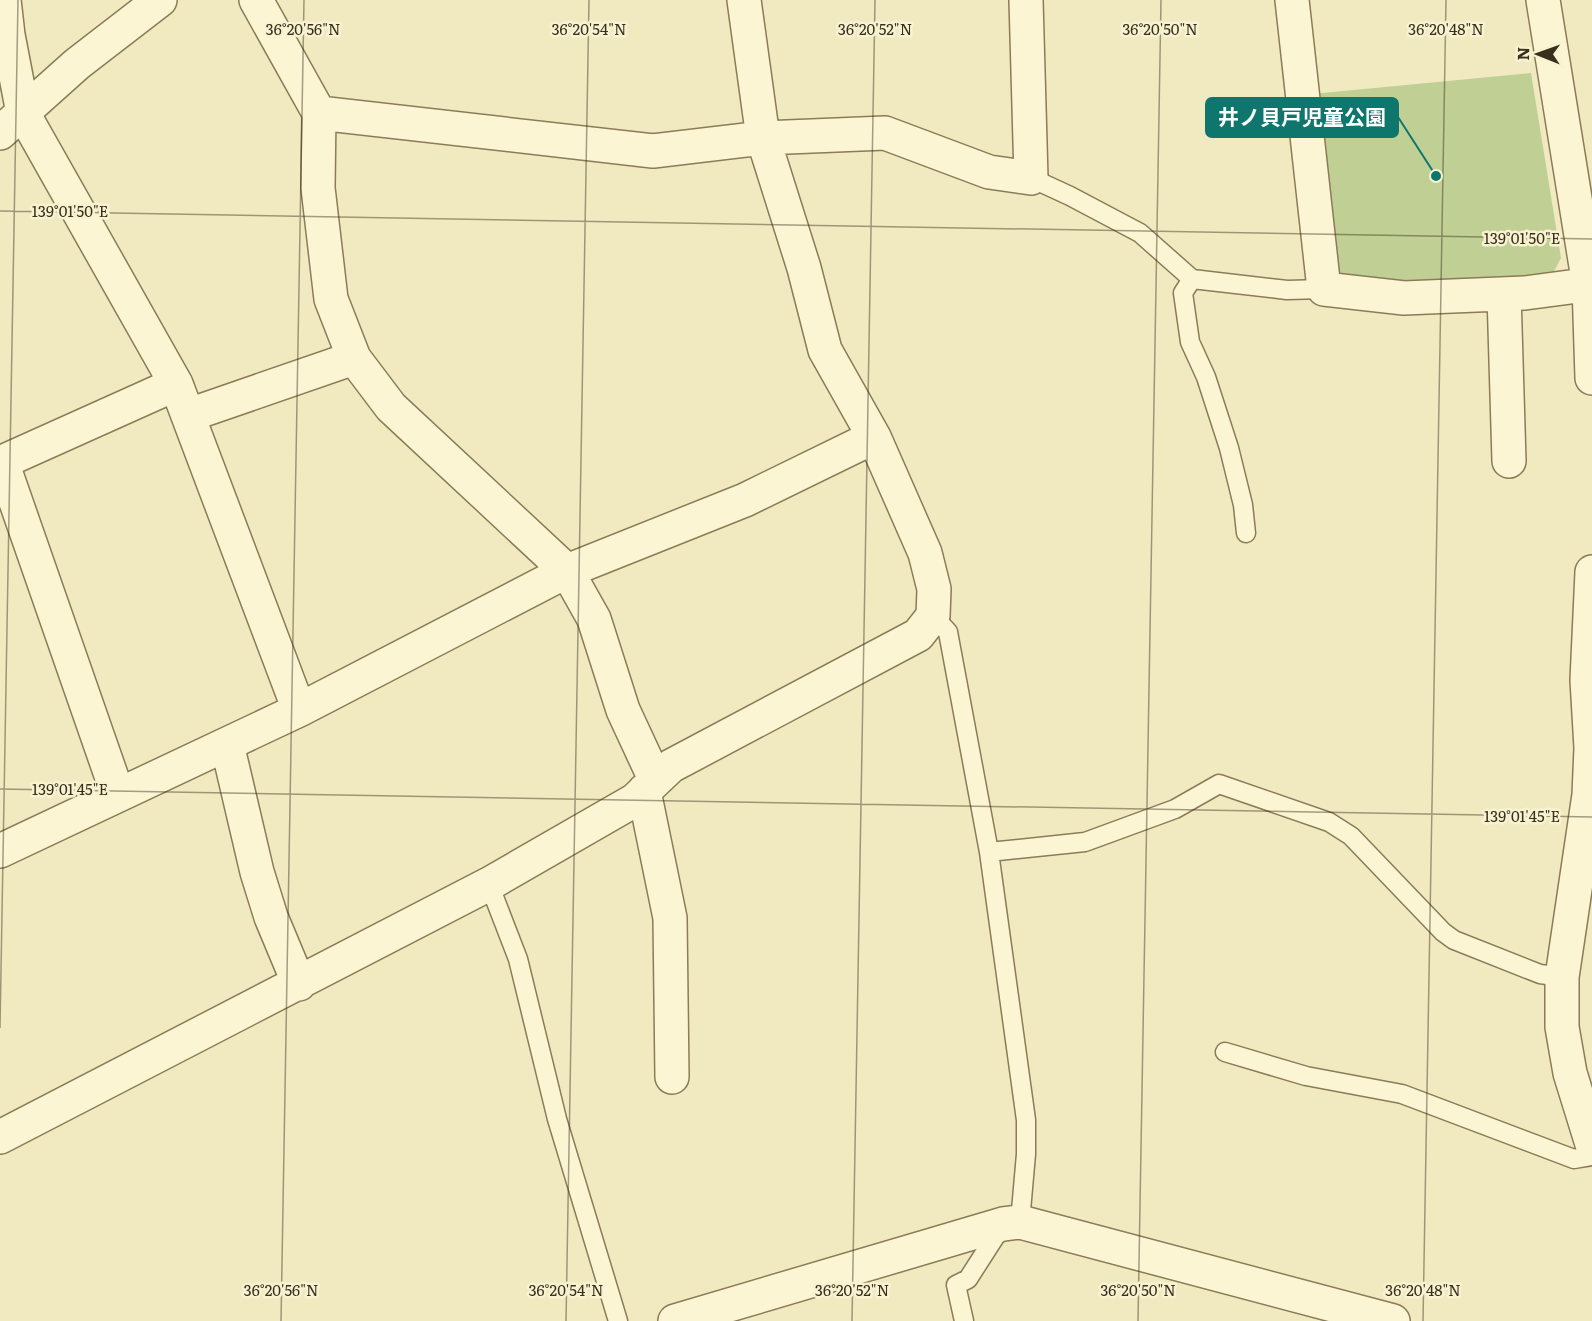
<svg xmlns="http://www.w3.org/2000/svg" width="1592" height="1321" viewBox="0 0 1592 1321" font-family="Literata,'Noto Sans JP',serif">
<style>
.green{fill:#c0d094}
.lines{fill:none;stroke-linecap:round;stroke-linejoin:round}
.service-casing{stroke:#8b7b57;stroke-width:21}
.minor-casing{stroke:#8b7b57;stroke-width:36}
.tertiary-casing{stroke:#8b7b57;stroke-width:36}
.service{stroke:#fbf5d4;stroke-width:18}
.minor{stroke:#fbf5d4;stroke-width:33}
.tertiary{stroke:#fbf5d4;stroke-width:33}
.ticks{fill:none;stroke:#3a2f1c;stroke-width:1.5;stroke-opacity:0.45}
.ticks-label{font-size:15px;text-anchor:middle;fill:#3a2f1c;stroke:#f8f2d1;stroke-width:5;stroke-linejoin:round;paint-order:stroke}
.leader{fill:none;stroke:#0f766e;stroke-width:2}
.callout-dot{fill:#0f766e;stroke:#f8f2d1;stroke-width:2}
.callout{fill:#0f766e;stroke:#0f766e;stroke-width:2}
.callout-label{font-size:21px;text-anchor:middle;font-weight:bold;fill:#fff}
</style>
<rect width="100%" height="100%" fill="#f1eac0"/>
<path class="green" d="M1531,73L1561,258L1550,279L1378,287L1336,274L1312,94Z"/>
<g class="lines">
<g class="service-casing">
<path id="service" d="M1031,178L1070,196L1140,233L1192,279L1287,290L1324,289
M1192,279L1183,293L1190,342L1206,377L1229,448L1243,505L1246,533
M933,616L948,632L989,852L1026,1120V1154L1020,1222
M989,852L1085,842L1175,809L1219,784L1329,822L1351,836L1443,932L1454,940L1540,974L1562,977
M489,884L518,959L557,1119L618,1321
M1225,1052L1306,1076L1402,1094L1574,1159L1592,1156
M964,1321L956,1285L968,1279L1002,1226"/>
</g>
<g class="minor-casing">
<path id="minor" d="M256,0L319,113L318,188L331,299L354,358L391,407L567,571L594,619L623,710L655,779
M1292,0L1324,289L1404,298L1525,293L1592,284
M1543,0L1589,285L1592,378
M23,113L176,384L299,710
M319,113L653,151L763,138L885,133L989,172L1031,178L1026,0
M1504,294L1509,461
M189,415L354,358
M2,462L118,795
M0,463L176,384
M1592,572L1587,680L1591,748L1589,795L1562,977V1027L1570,1073L1592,1144
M227,744L257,872L271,917L299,984
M644,791L670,918L672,1077
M0,851L299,710L567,571L745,500L874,437
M0,1137L489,884L635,800L671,766L918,635L933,616L934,589L925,553L874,437L825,350L804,268L763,138L744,0
M675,1321L1003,1224L1020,1222L1393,1321"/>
</g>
<g class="tertiary-casing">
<path id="tertiary" d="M4,0L8,35L23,113
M0,133L77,64L160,0"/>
</g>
<use href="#service" class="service"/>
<use href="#minor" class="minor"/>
<use href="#tertiary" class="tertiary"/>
</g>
<path class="ticks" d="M0,211L1592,239M0,789L1592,817M0,1028L18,0M281,1321L304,0M566,1321L589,0M852,1321L875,0M1138,1321L1161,0M1423,1321L1446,0"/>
<g class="ticks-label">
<text x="303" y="35">36°20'56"N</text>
<text x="589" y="35">36°20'54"N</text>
<text x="875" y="35">36°20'52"N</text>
<text x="1160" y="35">36°20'50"N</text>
<text x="1446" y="35">36°20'48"N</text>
<text x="70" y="217">139°01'50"E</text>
<text x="1522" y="244">139°01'50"E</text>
<text x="70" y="795">139°01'45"E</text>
<text x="1522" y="822">139°01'45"E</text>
<text x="281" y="1296">36°20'56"N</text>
<text x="566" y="1296">36°20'54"N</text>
<text x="852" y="1296">36°20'52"N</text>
<text x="1138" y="1296">36°20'50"N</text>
<text x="1423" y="1296">36°20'48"N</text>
</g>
<path class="leader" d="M1436 176L1398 117"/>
<circle class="callout-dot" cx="1436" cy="176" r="6"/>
<rect class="callout" x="1206" y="98" width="192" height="39" rx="6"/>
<g class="callout-label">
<text x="1302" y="125">井ノ貝戸児童公園</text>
</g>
<g transform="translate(1538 54) rotate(271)" stroke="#f8f2d1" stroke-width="4.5" paint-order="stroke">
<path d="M0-4.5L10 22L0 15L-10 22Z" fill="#3a2f1c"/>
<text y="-9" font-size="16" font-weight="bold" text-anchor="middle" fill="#3a2f1c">N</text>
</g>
</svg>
